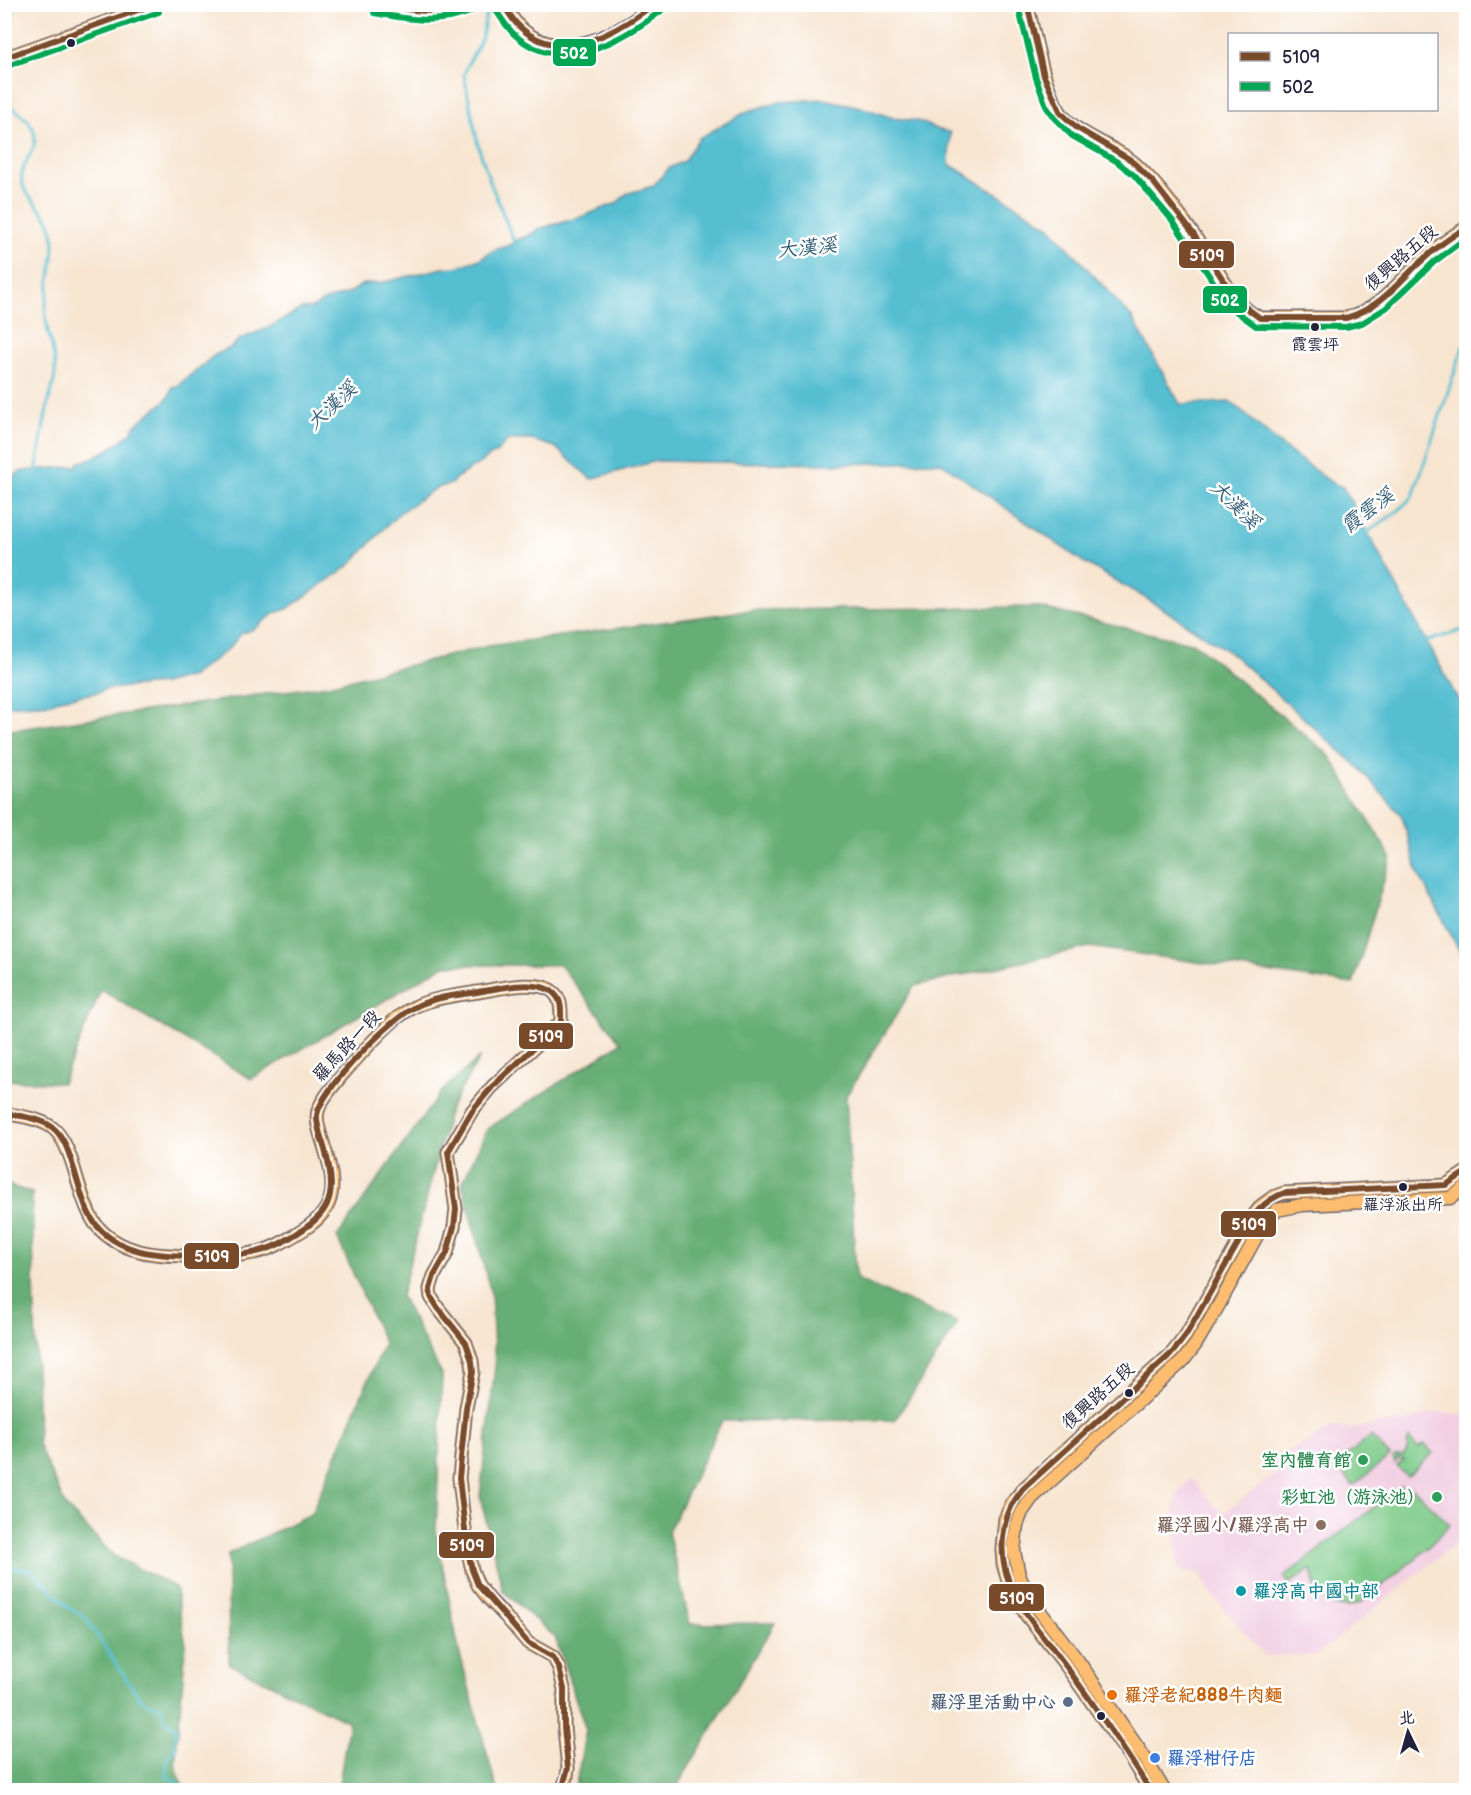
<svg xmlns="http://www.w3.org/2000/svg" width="1471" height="1795" viewBox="0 0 1471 1795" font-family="'Balsamiq Sans','LXGW WenKai TC',sans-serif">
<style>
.built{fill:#f2cfe2}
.green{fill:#7eca89;stroke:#507662;stroke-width:1.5}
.forest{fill:#66ae75;stroke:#446858;stroke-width:1.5}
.water{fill:#55bed1;stroke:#3c7086;stroke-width:1.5}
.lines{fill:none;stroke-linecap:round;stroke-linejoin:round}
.stream{stroke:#55bed1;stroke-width:3}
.major-casing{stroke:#6d666f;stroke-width:15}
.major{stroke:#fcbd6f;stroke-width:12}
.bus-1-casing{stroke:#fff;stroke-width:10}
.bus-2-casing{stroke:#fff;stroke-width:10}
.bus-1{stroke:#7a4b2a;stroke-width:6}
.bus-2{stroke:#00a651;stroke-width:6}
.bus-dot{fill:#22223b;stroke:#fff;stroke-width:2}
.leisure-dot{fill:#2e9e5b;stroke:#fff;stroke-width:2}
.education-dot{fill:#8d6e63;stroke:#fff;stroke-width:2}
.culture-dot{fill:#0f9aa8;stroke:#fff;stroke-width:2}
.food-dot{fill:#e8710a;stroke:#fff;stroke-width:2}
.service-dot{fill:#5c6f8a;stroke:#fff;stroke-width:2}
.shop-dot{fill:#3f7fe0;stroke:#fff;stroke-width:2}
.labels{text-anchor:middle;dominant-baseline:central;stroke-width:5;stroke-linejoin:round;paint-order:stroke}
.bus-label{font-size:16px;fill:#22223b;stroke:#fff}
.street-label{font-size:18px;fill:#22223b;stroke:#fff}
.leisure-label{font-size:18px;font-weight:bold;fill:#27864d;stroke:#fff;text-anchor:end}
.education-label{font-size:18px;font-weight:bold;fill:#785e54;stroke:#fff;text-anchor:end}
.culture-label{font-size:18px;font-weight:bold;fill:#0d838f;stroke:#fff;text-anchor:start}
.food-label{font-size:18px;font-weight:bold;fill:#c56008;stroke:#fff;text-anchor:start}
.service-label{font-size:18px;font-weight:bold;fill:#4e5e75;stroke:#fff;text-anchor:end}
.shop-label{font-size:18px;font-weight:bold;fill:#366cbe;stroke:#fff;text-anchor:start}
.water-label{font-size:20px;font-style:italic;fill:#366077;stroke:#fff}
.line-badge{stroke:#fff;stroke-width:2}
.badge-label{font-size:16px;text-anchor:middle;font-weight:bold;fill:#fff}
</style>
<rect width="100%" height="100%" fill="#fff"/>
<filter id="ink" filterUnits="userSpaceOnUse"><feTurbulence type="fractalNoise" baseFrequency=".0167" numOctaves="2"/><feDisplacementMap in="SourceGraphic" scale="12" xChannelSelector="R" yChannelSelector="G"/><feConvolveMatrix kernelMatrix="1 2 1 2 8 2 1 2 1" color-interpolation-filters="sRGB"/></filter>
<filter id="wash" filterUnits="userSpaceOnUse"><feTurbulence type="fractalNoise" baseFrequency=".008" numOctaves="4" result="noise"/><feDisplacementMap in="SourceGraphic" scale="24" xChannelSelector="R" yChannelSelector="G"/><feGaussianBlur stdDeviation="1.35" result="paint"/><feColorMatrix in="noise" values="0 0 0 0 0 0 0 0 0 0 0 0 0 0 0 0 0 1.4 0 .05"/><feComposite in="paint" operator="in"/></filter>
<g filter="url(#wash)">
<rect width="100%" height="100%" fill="#f7e5d0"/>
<path class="built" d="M1438,1412L1466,1415V1535L1317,1655L1265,1656L1213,1597L1199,1573L1178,1570L1174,1512L1177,1494L1191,1478L1222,1514L1291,1462L1284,1452L1307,1443L1328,1429L1334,1427L1351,1429L1388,1422H1401Z"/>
<path class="green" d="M1371,1436L1390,1456L1353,1486L1336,1464Z
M1409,1438L1418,1448L1424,1444L1433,1453L1407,1477L1397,1466L1404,1460L1398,1459L1395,1463L1393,1459L1396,1456H1403L1409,1448L1407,1444Z
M1401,1486L1407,1493L1413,1488L1450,1525L1422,1553L1361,1603L1348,1607L1336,1606L1328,1602L1315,1588L1311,1569L1289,1584L1284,1577Z"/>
<path class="forest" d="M1037,607L1195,644L1329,755L1391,857L1353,984L1089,947L914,986L846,1096L856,1279L958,1323L895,1420L722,1421L668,1532L690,1624L775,1623L675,1790H575L586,1730L555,1637L503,1591L480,1496L495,1367L491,1293L462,1184L487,1129L621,1043L560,965H445L251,1079L101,990L62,1083L5,1080V731L328,685L488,646L751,610Z
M480,1057L450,1108L401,1296L442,1375L436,1532L459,1651L497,1790H338L349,1722L229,1664L228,1554L311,1514L384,1343L337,1237L441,1092Z
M5,1184L32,1193L38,1444L66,1507L114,1556L175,1587L186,1645L175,1764L184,1790H5Z"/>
<path class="water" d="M823,99L861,107L893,118L918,121L939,130L950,132L949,164L1049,226L1133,319L1180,404L1231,402L1282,446L1332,483L1343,487L1466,714V963L1418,873L1402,816L1358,767L1232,654L1159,606L1082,561L940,462L829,464L656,461L591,479L555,447L532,440H508L497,452L456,478L451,484L436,488L398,514L350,565L287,609L275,613L254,629L242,633L227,650L192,676L163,684L105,689L100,692L60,699L52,703L5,706V481L22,471L77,466L79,462L85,461L108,450L132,432L134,426L165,401L170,394L172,387L177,386L215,355L232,347L238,340L268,328L301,309L312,308L324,301L349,293L363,284L380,283L443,268L457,267L480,259L494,250L508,246L519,239L530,235L538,229L578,218L609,206L617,203L626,194L653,186L669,168L684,161L699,138L748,111L780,102Z"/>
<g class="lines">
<path class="stream" d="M490,5C484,16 485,27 481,39C476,52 467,62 464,75L478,145L489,179L515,244
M8,53L14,4
M4,76L7,60
M4,101C12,108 22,113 29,122C47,147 18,160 22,182C26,200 47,210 52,228C58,250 48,283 46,305C43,329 57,350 55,373C55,383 50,394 48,404C43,427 40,450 36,472
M1366,533L1398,511L1413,496L1463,347L1466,342
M1425,642L1466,629
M4,1567L31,1570L72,1610L83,1615L141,1700L152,1705L161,1706L164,1719L176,1728L175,1749L167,1758L166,1775C173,1782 180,1783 185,1790"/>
</g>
</g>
<g filter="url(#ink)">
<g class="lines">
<g class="major-casing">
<path id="major" d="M376,4C406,9 439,18 467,4
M503,4C509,13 515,24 523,30C565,65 621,32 655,4
M1027,4C1035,36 1043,87 1061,113C1077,136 1118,146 1140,168C1178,206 1207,256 1237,301L1250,312L1260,318H1346C1381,311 1402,277 1428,255C1440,245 1453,235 1466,228
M4,58L156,4
M4,1113C20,1116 44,1119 55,1130C66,1141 72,1161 76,1175C81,1191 85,1208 94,1222C118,1255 160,1256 197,1256C224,1255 252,1258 277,1245C328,1218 343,1204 324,1146C321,1135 315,1122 318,1111C322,1093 381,1031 397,1018C402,1014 410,1009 416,1006C434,998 458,995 478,992C497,989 543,977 556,995C562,1002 561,1013 561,1022L492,1087L472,1111L448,1152L456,1209L454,1227L447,1253L434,1276L430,1289L431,1297L438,1308L466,1343L472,1361L473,1372L466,1408L459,1478L467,1547L472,1570L478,1585L489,1599L505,1616L528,1643L553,1657L559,1668L564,1689V1728L568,1768L567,1777L562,1790
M1150,1790L1129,1756L1067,1667L1027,1616L1019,1603L1009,1584L1003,1564L1002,1548L1005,1519L1012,1503L1023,1489L1173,1352L1186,1335L1254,1215L1262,1205L1273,1197L1284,1193L1446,1185L1466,1172
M1164,1790L1145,1758L1079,1662L1029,1597L1019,1575L1014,1551L1017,1525L1022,1512L1032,1498L1183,1361L1196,1344L1216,1310L1264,1223L1277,1210L1302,1205L1450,1198L1466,1187"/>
</g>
<use href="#major" class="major"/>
<g class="bus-1-casing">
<path id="bus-1" d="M379,4C408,10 437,16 466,4
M503,4C508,12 513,21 520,27C561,66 618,32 654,4
M1027,4L1044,76L1061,113L1077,128L1131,160L1154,183L1192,232L1237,301L1260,318H1346C1377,309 1395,287 1417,265C1432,251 1448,238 1466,228
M4,58L155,4
M4,1113C20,1116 39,1118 52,1127C64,1136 69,1153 73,1166C79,1184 83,1206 94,1222C117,1254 160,1256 197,1256C225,1256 255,1257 281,1243C327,1217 340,1203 325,1150C322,1139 316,1126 317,1115C321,1089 393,1016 417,1006C437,996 461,995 483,991C502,988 548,976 559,1000C562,1007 561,1015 561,1022L492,1087L472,1111L448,1152L456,1209L454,1227L447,1253L434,1276L430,1289L431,1297L438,1308L466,1343L472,1361L473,1372L466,1408L459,1478L467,1547L472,1570L478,1585L528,1643L553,1657L559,1668L564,1689V1728L568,1768L562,1790
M1150,1790C1124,1749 1097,1709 1068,1669C1040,1629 997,1592 1003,1538C1005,1518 1010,1505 1023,1489L1173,1352L1186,1335L1254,1215C1263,1204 1271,1198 1284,1193L1446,1185L1466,1172"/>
</g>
<g class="bus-2-casing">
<path id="bus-2" d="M1018,6L1036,78L1046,106L1054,118L1072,136L1116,161L1134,175L1172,220L1230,307L1256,326L1346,327L1362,323L1386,308L1434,262L1466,238
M495,9C501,18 507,28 515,35C560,76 620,42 661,11
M374,13C407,19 438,25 470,12
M7,66L159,12"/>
</g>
<use href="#bus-1" class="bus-1"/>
<use href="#bus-2" class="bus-2"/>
</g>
</g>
<g class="bus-dot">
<circle cx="71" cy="43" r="5"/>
<circle cx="1315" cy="327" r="5"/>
<circle cx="1403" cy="1187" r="5"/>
<circle cx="1129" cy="1393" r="5"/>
<circle cx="1101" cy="1716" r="5"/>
</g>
<g class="leisure-dot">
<circle cx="1363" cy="1460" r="6"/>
<circle cx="1437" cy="1497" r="6"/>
</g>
<circle class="education-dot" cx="1321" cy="1525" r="6"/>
<circle class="culture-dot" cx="1241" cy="1591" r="6"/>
<circle class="food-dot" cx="1112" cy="1695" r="6"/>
<circle class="service-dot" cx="1068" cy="1702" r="6"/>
<circle class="shop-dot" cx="1155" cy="1758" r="6"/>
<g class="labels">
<g class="bus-label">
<text x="1315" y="345">霞雲坪</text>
<text x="1403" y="1205">羅浮派出所</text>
</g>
<g class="street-label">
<text transform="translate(1401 258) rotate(-41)">復興路五段</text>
<text transform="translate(347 1046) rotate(-47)">羅馬路一段</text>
<text transform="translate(1098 1396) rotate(-42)">復興路五段</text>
</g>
<g class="leisure-label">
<text x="1351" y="1460">室內體育館</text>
<text x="1425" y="1497">彩虹池（游泳池）</text>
</g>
<g class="education-label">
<text x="1309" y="1525">羅浮國小/羅浮高中</text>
</g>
<g class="culture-label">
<text x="1253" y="1591">羅浮高中國中部</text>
</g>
<g class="food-label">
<text x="1124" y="1695">羅浮老紀888牛肉麵</text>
</g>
<g class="service-label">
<text x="1056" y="1702">羅浮里活動中心</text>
</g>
<g class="shop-label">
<text x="1167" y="1758">羅浮柑仔店</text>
</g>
<g class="water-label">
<text transform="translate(807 248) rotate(-6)">大漢溪</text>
<text transform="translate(332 406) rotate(-43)">大漢溪</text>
<text transform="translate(1235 505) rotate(44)">大漢溪</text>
<text transform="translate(1368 511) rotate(-37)">霞雲溪</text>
</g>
</g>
<g class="line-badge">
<rect x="552" y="38" width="45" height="29" rx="6" fill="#00a651"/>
<rect x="1178" y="240" width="57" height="29" rx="6" fill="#7a4b2a"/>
<rect x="1202" y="285" width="46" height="29" rx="6" fill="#00a651"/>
<rect x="518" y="1022" width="56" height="28" rx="6" fill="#7a4b2a"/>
<rect x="1220" y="1210" width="57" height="28" rx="6" fill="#7a4b2a"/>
<rect x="183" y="1242" width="57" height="28" rx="6" fill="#7a4b2a"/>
<rect x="438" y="1531" width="57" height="28" rx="6" fill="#7a4b2a"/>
<rect x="988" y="1583" width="57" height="29" rx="6" fill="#7a4b2a"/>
</g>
<g class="badge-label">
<text x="574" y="59">502</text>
<text x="1207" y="261">5109</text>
<text x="1225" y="306">502</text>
<text x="546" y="1042">5109</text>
<text x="1249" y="1230">5109</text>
<text x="212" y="1262">5109</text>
<text x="467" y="1551">5109</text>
<text x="1017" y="1604">5109</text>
</g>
<rect width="1471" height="1795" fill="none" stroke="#fff" stroke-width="24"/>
<rect x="1228" y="33" width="210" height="78" fill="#ffffff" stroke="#a7a7b1" stroke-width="1.5"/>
<rect x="1240" y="52" width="30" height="9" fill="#7a4b2a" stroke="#a7a7b1" stroke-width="1.5"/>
<text x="1282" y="63" font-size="18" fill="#22223b">5109</text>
<rect x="1240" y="82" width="30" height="9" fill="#00a651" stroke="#a7a7b1" stroke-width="1.5"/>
<text x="1282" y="93" font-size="18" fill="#22223b">502</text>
<g transform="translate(1408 1732) rotate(355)" stroke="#ffffff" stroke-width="4.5" paint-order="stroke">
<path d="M0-4.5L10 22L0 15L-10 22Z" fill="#22223b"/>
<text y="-9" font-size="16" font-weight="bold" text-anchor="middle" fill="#22223b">北</text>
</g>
</svg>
